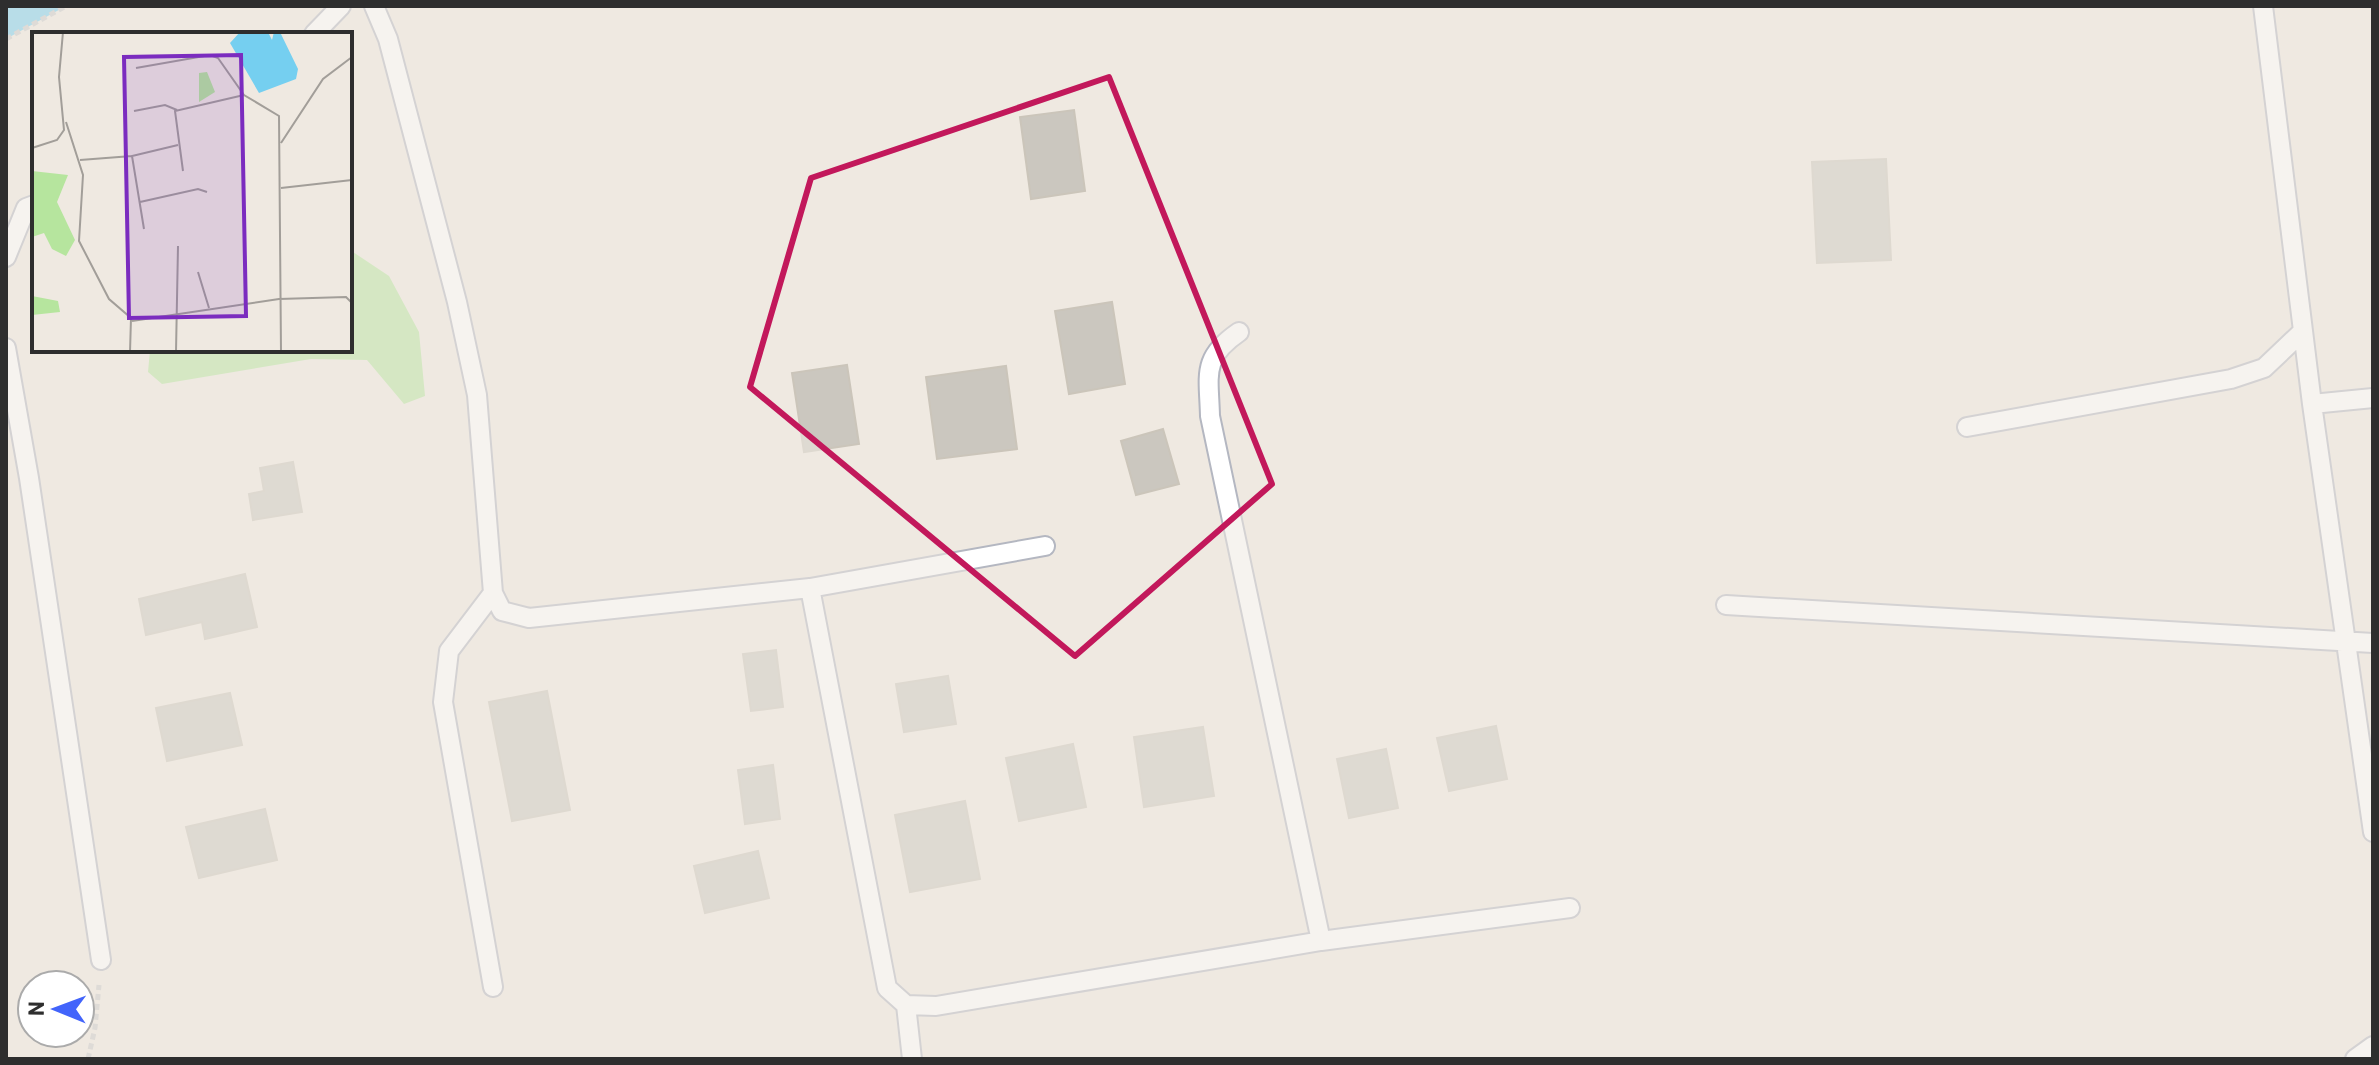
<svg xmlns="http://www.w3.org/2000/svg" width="2379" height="1065" viewBox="0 0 2379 1065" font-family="Barlow,sans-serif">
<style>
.green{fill:#b6e59e}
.water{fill:#75cff0}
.building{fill:#cbc7bf;stroke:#cbc5ba;stroke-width:2}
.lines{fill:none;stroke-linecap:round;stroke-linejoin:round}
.service-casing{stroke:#b4b7c1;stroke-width:22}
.path{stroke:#c9c9c9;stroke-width:5;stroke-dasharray:6 4;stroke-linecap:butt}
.service{stroke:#fff;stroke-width:18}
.marked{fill:none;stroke:#c2185b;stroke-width:6;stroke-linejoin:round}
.inset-road{fill:none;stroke:#a29e99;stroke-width:2}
.view{fill:#7b2cbf;fill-opacity:0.15;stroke:#7b2cbf;stroke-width:4}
.inset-edge{fill:none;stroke:#2e2e2e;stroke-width:4}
</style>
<rect width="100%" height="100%" fill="#efe9e1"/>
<path class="green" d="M350,250L389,276L419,332L425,396L404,404L367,360L311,359L162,384L148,372L150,350H350Z"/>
<path class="water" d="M6,6H66L6,39Z"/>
<path class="building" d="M1074,110L1085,191L1031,199L1020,117Z
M1886,159L1891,260L1817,263L1812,162Z
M1112,302L1125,384L1069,394L1055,311Z
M847,365L859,444L804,452L792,373Z
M1006,366L1017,449L937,459L926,377Z
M1163,429L1179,484L1136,495L1121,441Z
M293,462L302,512L253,520L249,494L264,491L260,468Z
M245,574L257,627L205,639L202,622L146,635L139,599Z
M776,650L783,707L751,711L743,654Z
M948,676L956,724L904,732L896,684Z
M547,691L570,810L512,821L489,702Z
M230,693L242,745L167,761L156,708Z
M1496,726L1507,779L1449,791L1437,738Z
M1203,727L1214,796L1144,807L1134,737Z
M1073,744L1086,807L1019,821L1006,758Z
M1386,749L1398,808L1349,818L1337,759Z
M773,765L780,819L745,824L738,770Z
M965,801L980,879L910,892L895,815Z
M265,809L277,860L199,878L186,827Z
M758,851L769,898L705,913L694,866Z"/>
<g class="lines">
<g class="service-casing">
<path id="service" d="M374,6L388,39L457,302L477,395L493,593L502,611L529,618L810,588L1045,546
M2263,6L2312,404L2373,832
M314,34L341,6
M6,257L26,208L34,205
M1239,332C1201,358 1209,375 1210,416L1321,941
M6,348L29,478L101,960
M2312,404L2373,398
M1967,427L2231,379L2264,368L2303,331
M810,588L887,988L906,1005L936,1006L1321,941L1570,908
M493,593L449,651L443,702L493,987
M1726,605L2373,643
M906,1005L912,1059
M2355,1059L2373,1046"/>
</g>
<path class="path" d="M6,39L66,6
M88,1059L95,1028L99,985"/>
<use href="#service" class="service"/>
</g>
<path d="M0 0H2379V1065H0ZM1109,77L1272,484L1075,656L750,387L811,178Z" fill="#efe9e1" fill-opacity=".55" fill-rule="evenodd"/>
<path class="marked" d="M1109,77L1272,484L1075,656L750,387L811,178Z"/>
<g transform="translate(32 32)">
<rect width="320" height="320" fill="#efe9e1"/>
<path d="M175,40L183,60L167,70V41ZM0,139L36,143L25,170L43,208L34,224L20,217L12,201L0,205ZM0,264L26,269L28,280L0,283Z" fill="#b6e59e"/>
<path d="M208,0H236L240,8L242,0H248L266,37L264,47L227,61L198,11Z" fill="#75cff0"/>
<path class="inset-road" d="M104,36L178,23L186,26L212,63L247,84L249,320M102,79L133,73L145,78M34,90L51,143L47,209L77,267L99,286L98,320M249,111L291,47L320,25M0,116L25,108L32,98L27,45L31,0M48,128L100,124M151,139L143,79L212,63M249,156L320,148M108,170L166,157L175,160M112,197L100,124L146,113M166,240L177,276M100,289L247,267L314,265L320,271M144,320L146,214"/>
<path class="view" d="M209,23L214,284L97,286L92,25Z"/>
<rect width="320" height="320" class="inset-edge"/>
</g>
<rect width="2379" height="1065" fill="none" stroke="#2e2e2e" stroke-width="16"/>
<g transform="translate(56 1009) rotate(271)"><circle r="38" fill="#ffffff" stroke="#ababab" stroke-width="2"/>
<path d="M0-6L14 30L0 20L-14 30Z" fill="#4264fb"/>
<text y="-12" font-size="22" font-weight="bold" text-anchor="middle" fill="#2e2e2e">N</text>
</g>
</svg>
